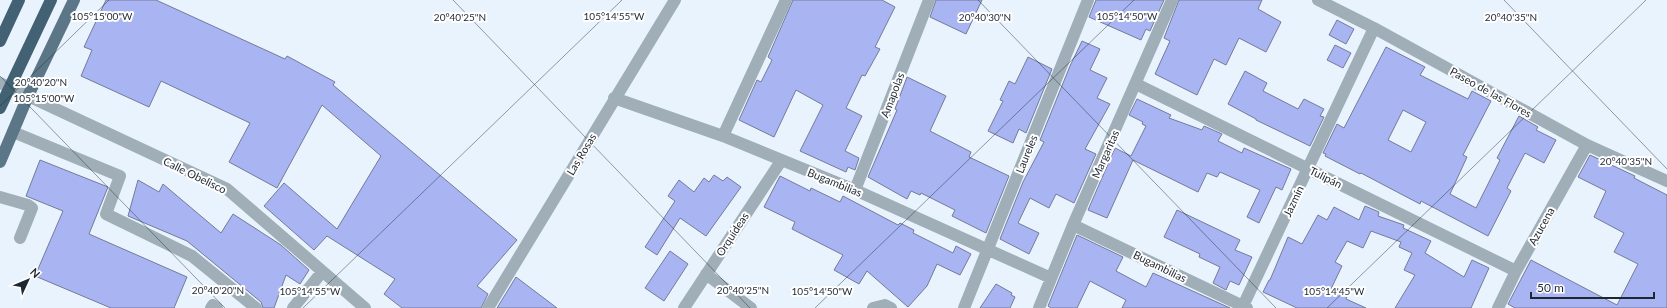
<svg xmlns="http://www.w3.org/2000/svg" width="1667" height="308" viewBox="0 0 1667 308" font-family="Lato,sans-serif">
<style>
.building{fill:#a8b5f2;stroke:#747a99;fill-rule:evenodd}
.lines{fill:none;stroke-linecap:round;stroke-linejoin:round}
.minor{stroke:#9faeb7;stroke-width:12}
.major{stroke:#5b7686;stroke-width:12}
.highway{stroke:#426274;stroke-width:12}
.ticks{fill:none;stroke:#1f2732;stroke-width:1;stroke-opacity:0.45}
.labels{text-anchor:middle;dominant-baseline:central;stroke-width:4;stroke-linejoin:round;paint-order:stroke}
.street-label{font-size:11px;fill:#1f2732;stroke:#fff}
.ticks-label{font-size:10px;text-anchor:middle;fill:#1f2732;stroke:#fff;stroke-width:4;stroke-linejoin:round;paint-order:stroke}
</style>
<rect width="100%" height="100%" fill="#e9f3fe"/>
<path class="building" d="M106,0H156L285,59L287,56L335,82L333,85L517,240L477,286L488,294L481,308H402L384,294L395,279L327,236L314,250L264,206L284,183L337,229L381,156L322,105L277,188L229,162L250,123L161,81L149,107L81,76L92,50L84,47Z
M793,0H882L895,7L875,47L880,49L865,76L862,75L846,108L862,116L845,151L859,158L855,170L848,167L846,172L800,151L823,105L796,90L774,137L739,120L757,80L761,82L772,60L768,57Z
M936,0H982L966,34L930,17Z
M1096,0H1164L1150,31L1146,29L1141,40L1089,17Z
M1179,0H1262L1258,9L1281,22L1266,52L1239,38L1226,65L1214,59L1197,95L1155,74L1170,41L1164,38Z
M1337,20L1354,29L1346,44L1329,35Z
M1082,41L1100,49L1090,70L1107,78L1097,98L1110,104L1085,149L1096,154L1074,203L1056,194L1049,208L1030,198L1018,223L1039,233L1029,254L1000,239L1023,182L1044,142L1040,140L1070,66Z
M1335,45L1351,53L1343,68L1327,60Z
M1386,47L1425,67L1420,75L1468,99L1472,91L1491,101L1463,155L1467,157L1450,194L1476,208L1500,160L1497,158L1519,116L1538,127L1536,130L1556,140L1544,163L1525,153L1507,188L1511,191L1488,236L1421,201L1420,204L1361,173L1360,174L1325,156L1326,154L1323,153L1337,124L1344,128ZM1403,110L1426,122L1411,152L1388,140Z
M1028,57L1052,69L1026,133L1019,129L1013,143L988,131L1003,101L1000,100L1009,81L1015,84Z
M1245,71L1267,83L1263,91L1298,109L1304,99L1324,109L1320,116L1324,117L1310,146L1256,120V119L1228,104Z
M907,77L946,96L930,131L971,152L969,157L1009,176L986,233L952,216L955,210L921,193L920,195L911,191L907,199L868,177L897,110L895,109Z
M1137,99L1171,115L1169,118L1202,130L1204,126L1222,134L1218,141L1242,153L1244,148L1291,169L1282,190L1276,187L1259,223L1247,217L1260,190L1220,172L1217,177L1207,173L1198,192L1133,160L1107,218L1088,210L1115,148L1131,156L1146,126L1142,124L1143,122L1129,115Z
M1590,155L1635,176L1634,178L1667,195V308H1515L1508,304L1531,260L1617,305L1638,264L1614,252L1624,233L1594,217L1606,191L1578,177Z
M40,160L108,187L89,234L187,277L174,308H111L35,276L63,211L26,196Z
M714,175L723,181L727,177L741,187L706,236L680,218L657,255L645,247L675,201L668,196L679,180L694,192L704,178L709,182Z
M780,176L810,191L811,188L840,202L843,196L898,225L900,223L914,230L913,233L953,253L956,246L971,254L960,275L937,264L927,286L908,307L867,271L859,284L834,270L843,255L792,229L795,222L764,207Z
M138,180L159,192L163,184L221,233L233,214L281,245L309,270L300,284L286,275L274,308H263L261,302L187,241L128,216Z
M1365,206L1379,212L1378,216L1404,225L1403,228L1431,241L1425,253L1464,277L1472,260L1489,268L1471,308H1395L1415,275L1404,270L1412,253L1399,247L1401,242L1371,231L1363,248L1347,241L1335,262L1342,266L1331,289L1347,296L1346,299L1366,308H1297L1263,292L1269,280H1270L1288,237L1302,244L1318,215L1327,220L1334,207L1359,220Z
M1177,210L1240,240L1235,250L1252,257L1239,285L1230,281L1226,290L1213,283L1220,267L1199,257L1200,254L1164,237Z
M1077,235L1123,257L1116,271L1146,287L1153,273L1230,308H1122L1126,300L1090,281L1077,308H1051L1048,306Z
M670,251L688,264L664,301L645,288Z
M516,277L557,308H497Z
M996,284L1012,293L1011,295L1015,297L1010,308H980Z"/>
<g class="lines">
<path class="minor" d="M1318,0L1374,28L1587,145L1667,181
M0,83L227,189L365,308
M1136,84L1516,271
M614,98L723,136L855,190L1051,278
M13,132L120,176L106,214L192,256L256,308
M723,136L786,0
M855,190L929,0
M0,197L28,205L32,208L20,238
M1073,225L1247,308
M706,274L751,308
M211,308L213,305L217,308
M293,308L322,272
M488,308L675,0
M684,308L781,161
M873,308L885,305L891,308
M964,308L1088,0
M1039,308L1073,225L1172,0
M1242,308L1374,28
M1498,308L1516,271L1587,145"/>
<path class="major" d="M0,162L28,96L74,0"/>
<path class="highway" d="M0,41L19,0
M0,108L51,0"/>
</g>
<path class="ticks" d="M453,0L750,308M978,0L1276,308M1504,0L1667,169M0,76L225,308M0,106L109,0M303,308L622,0M815,308L1134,0M1327,308L1646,0"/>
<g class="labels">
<g class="street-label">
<text transform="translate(1491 92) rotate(29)">Paseo de las Flores</text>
<text transform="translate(892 95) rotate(-69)">Amapolas</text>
<text transform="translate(581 154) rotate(-59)">Las Rosas</text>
<text transform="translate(1026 154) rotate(-68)">Laureles</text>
<text transform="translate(1105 154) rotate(-66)">Margaritas</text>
<text transform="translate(195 175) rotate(26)">Calle Obelisco</text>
<text transform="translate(1326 177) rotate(26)">Tulipán</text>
<text transform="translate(835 182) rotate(22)">Bugambilias</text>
<text transform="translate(1293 201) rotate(-65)">Jazmín</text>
<text transform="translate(1541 226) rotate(-61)">Azucena</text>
<text transform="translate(732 234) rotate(-57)">Orquídeas</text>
<text transform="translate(1160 266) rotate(26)">Bugambilias</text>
</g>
</g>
<g class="ticks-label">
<text x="102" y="20">105°15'00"W</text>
<text x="614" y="20">105°14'55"W</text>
<text x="1127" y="20">105°14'50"W</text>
<text x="985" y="21">20°40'30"N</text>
<text x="460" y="21">20°40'25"N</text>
<text x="1511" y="21">20°40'35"N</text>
<text x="41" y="86">20°40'20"N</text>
<text x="44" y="102">105°15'00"W</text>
<text x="1626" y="165">20°40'35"N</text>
<text x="218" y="294">20°40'20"N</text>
<text x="743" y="294">20°40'25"N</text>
<text x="310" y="295">105°14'55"W</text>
<text x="822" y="295">105°14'50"W</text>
<text x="1334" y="295">105°14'45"W</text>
</g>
<g transform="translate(28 280) rotate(46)" stroke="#ffffff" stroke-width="3" paint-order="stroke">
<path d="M0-3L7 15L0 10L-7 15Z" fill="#1f2732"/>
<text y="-6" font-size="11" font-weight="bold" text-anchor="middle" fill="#1f2732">N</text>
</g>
<path d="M1531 292v6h123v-6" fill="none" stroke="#1f2732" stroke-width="2"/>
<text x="1537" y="292" font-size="12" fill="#1f2732" stroke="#ffffff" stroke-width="3" paint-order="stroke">50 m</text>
</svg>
